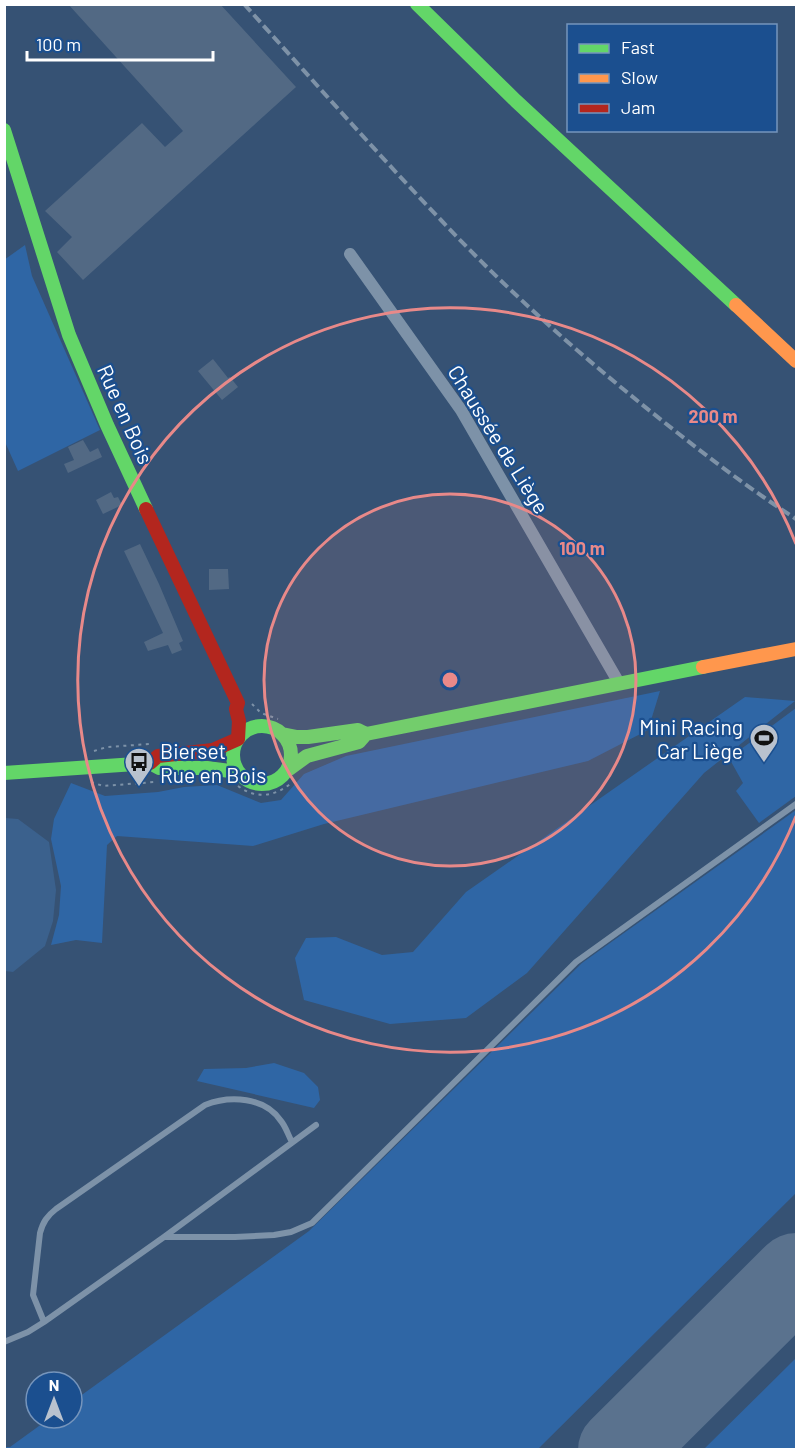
<svg xmlns="http://www.w3.org/2000/svg" width="801" height="1454" viewBox="0 0 801 1454" font-family="Barlow,sans-serif">
<style>
.green{fill:#2f66a5}
.water{fill:#3b618d}
.lines{fill:none;stroke-linecap:round;stroke-linejoin:round}
.runway{stroke:#5a728e;stroke-width:84}
.building{fill:#526984}
.path{stroke:#7d92a8;stroke-width:2;stroke-dasharray:3 4.5;stroke-linecap:butt}
.lane{stroke:#7d92a8;stroke-width:6}
.street{stroke:#7d92a8;stroke-width:12}
.fast{stroke:#63d668;stroke-width:14}
.slow{stroke:#ff974d;stroke-width:14}
.jam{stroke:#b3261e;stroke-width:14}
.rail{stroke:#7e92a7;stroke-width:4;stroke-dasharray:10 4.5;stroke-linecap:butt}
.ring{fill:none;stroke:#e88989;stroke-width:3}
.labels{text-anchor:middle;dominant-baseline:central;stroke-width:4.5;stroke-linejoin:round;paint-order:stroke}
.street-label{font-size:21px;fill:#fff;stroke:#1b4f8f}
.poi-label{font-size:21px;fill:#fff;stroke:#1b4f8f;text-anchor:end}
.centre{fill:#e88989;stroke:#1b4f8f;stroke-width:3}
.ring-label{font-size:18px;text-anchor:middle;font-weight:bold;fill:#e88989;stroke:#1b4f8f;stroke-width:4.5;stroke-linejoin:round;paint-order:stroke}
</style>
<rect width="100%" height="100%" fill="#365274"/>
<path class="green" d="M25,245L32,276L100,430L18,471L5,442L4,260Z
M660,691L648,730L588,761L324,824L253,846L117,836L107,845L102,943L76,940L51,945L59,915L61,886L51,839L54,819L71,783L105,796L158,792L184,787L217,785L261,803L281,800L304,774L346,756Z
M745,697L795,701L704,773L527,973L466,1018L390,1024L304,1000L295,958L306,938L336,937L382,955L413,952L466,892Z
M796,708V796L759,823L736,791L743,783L729,758Z
M796,810V1193L538,1449H5V1447H10L50,1418H72V1402L309,1231L582,963Z
M274,1063L304,1073L318,1087L320,1100L314,1108L197,1081L204,1069L246,1068Z
M796,1358V1449H704Z"/>
<path class="water" d="M5,818L18,819L49,842L56,890L53,921L45,946L13,972L5,971Z"/>
<g class="lines">
<path class="runway" d="M620,1450L796,1275"/>
</g>
<path class="building" d="M68,4H220L296,87L83,280L57,252L72,237L45,211L142,123L165,147L183,131Z
M213,359L228,378L230,377L238,387L222,400L198,371Z
M83,440L90,452L98,448L102,457L68,473L64,464L74,460L68,447Z
M111,492L114,498L118,497L122,505L103,514L96,500Z
M140,544L159,584L183,641L179,643L182,650L172,654L168,645L148,651L144,642L163,633L124,551Z
M209,569H228L229,589L209,590Z"/>
<g class="lines">
<path class="path" d="M252,704L261,713L278,719
M94,751L107,747L150,744
M91,782L103,786L154,782
M238,786C255,799 274,797 290,784"/>
<path class="lane" d="M164,1237H235L274,1235L291,1232L312,1223L576,962L796,804
M44,1322L33,1295L40,1233C43,1222 47,1216 56,1209L205,1105C230,1095 265,1097 281,1121C286,1127 288,1135 292,1142
M4,1342L28,1332L44,1322L164,1237L316,1125"/>
<path class="street" d="M350,254L461,410L619,683"/>
<path class="fast" d="M417,4L516,101L736,305
M4,130L69,335L107,425L146,509
M233 755a29 29 0 1 1 58 0a29 29 0 1 1-58 0Z
M282,734L297,737H308L358,730L366,734L703,667
M289,769L307,756L359,742L366,734
M4,773L150,763L159,768H207L238,772"/>
<path class="slow" d="M736,305L796,361
M703,667L796,649"/>
<path class="jam" d="M146,509L238,703L236,709L239,721L238,739
M150,763L158,756L213,750L238,739"/>
<path class="rail" d="M244,4C309,76 373,149 440,219C513,297 595,368 679,434C717,464 756,493 796,519"/>
</g>
<circle cx="450" cy="680" r="186" fill="#e88989" fill-opacity=".12"/>
<g class="ring">
<circle cx="450" cy="680" r="186"/>
<path d="M796 816A372 372 0 1 1 796 544"/>
</g>
<defs>
<g id="stadium-pin" transform="scale(1.5)"><path d="M0 17L-7.5 6A9.5 9.5 0 1 1 7.5 6Z" fill="#b9c2ce" stroke="#1b4f8f"/><path d="M0-5a6.5 5 0 1 0 0 10a6.5 5 0 1 0 0-10ZM-3.5-1.8h7v3.6h-7Z" fill="#111"/></g>
<g id="bus-pin" transform="scale(1.5)"><path d="M0 17L-7.5 6A9.5 9.5 0 1 1 7.5 6Z" fill="#b9c2ce" stroke="#1b4f8f"/><path d="M-5-6H5V4H4V6H2V4H-2V6H-4V4H-5ZM-3.5-4V0h7V-4ZM-3.5 1.2v1.5H-2V1.2ZM2 1.2v1.5H3.5V1.2Z" fill="#111"/></g>
</defs>
<g fill-rule="evenodd">
<use href="#stadium-pin" x="764" y="738"/>
<use href="#bus-pin" x="139" y="762"/>
</g>
<g class="labels">
<g class="street-label">
<text transform="translate(126 414) rotate(66)">Rue en Bois</text>
<text transform="translate(499 439) rotate(58)">Chaussée de Liège</text>
</g>
<g class="poi-label">
<text x="743" y="726">Mini Racing<tspan x="743" dy="24">Car Liège</tspan></text>
<text x="160" y="750" text-anchor="start">Bierset<tspan x="160" dy="24">Rue en Bois</tspan></text>
</g>
</g>
<circle cx="450" cy="680" r="9" class="centre"/>
<g class="ring-label">
<text x="713" y="423">200 m</text>
<text x="582" y="555">100 m</text>
</g>
<rect width="801" height="1454" fill="none" stroke="#ffffff" stroke-width="12"/>
<rect x="567" y="24" width="210" height="108" fill="#1b4f8f" stroke="#7695bc" stroke-width="1.5"/>
<rect x="579" y="44" width="30" height="9" fill="#63d668" stroke="#7695bc" stroke-width="1.5"/>
<text x="621" y="54" font-size="18" fill="#ffffff">Fast</text>
<rect x="579" y="74" width="30" height="9" fill="#ff974d" stroke="#7695bc" stroke-width="1.5"/>
<text x="621" y="84" font-size="18" fill="#ffffff">Slow</text>
<rect x="579" y="104" width="30" height="9" fill="#b3261e" stroke="#7695bc" stroke-width="1.5"/>
<text x="621" y="114" font-size="18" fill="#ffffff">Jam</text>
<g transform="translate(54 1400)"><circle r="28" fill="#1b4f8f" stroke="#7695bc" stroke-width="1.5"/>
<path d="M0-4.5L10 22L0 15L-10 22Z" fill="#b9c2ce"/>
<text y="-9" font-size="16" font-weight="bold" text-anchor="middle" fill="#ffffff">N</text>
</g>
<path d="M27 51v9h186v-9" fill="none" stroke="#ffffff" stroke-width="3"/>
<text x="36" y="51" font-size="18" fill="#ffffff" stroke="#1b4f8f" stroke-width="4.5" paint-order="stroke">100 m</text>
</svg>
